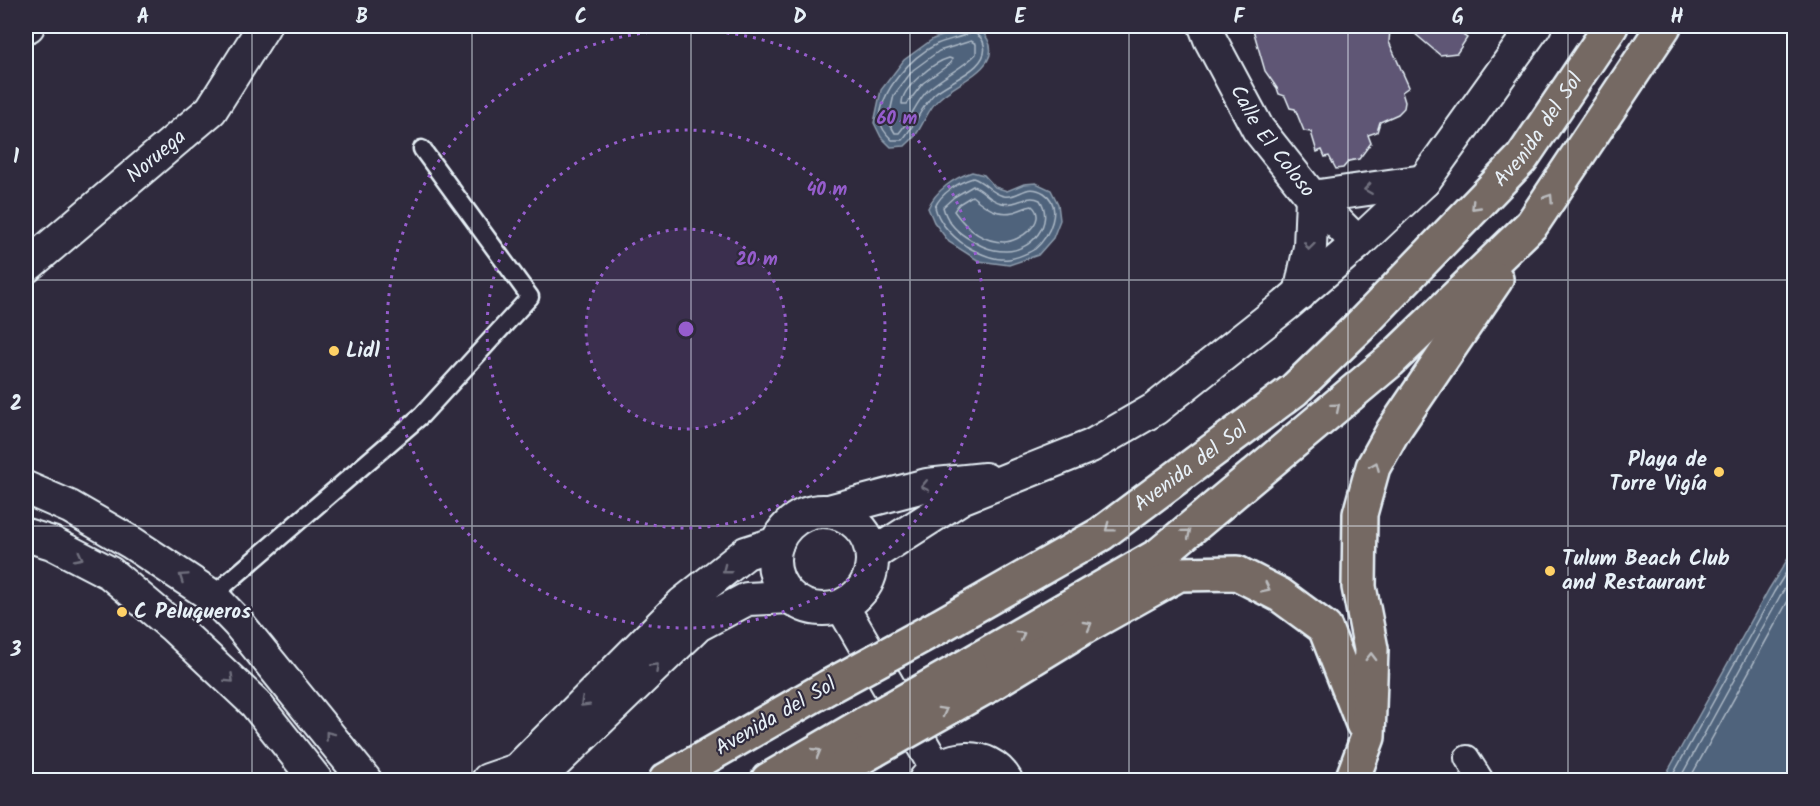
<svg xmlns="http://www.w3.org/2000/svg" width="1820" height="806" viewBox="0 0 1820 806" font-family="Kalam,sans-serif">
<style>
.water{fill:#50637b;stroke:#8d9cad;stroke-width:1.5}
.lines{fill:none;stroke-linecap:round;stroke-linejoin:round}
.shore{stroke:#abb8c6;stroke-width:1.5}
.building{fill:#5e5774;stroke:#e8f1f8;stroke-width:1.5}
.service-casing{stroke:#e8f1f8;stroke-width:21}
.pedestrian-casing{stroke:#e8f1f8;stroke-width:28}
.minor-casing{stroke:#e8f1f8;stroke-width:36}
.primary-casing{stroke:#e8f1f8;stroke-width:38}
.service{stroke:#2f2a3d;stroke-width:16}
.pedestrian{stroke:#2f2a3d;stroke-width:24}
.minor{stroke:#2f2a3d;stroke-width:32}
.primary{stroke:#756964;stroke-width:33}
.primary-bridge-casing{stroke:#e8f1f8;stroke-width:38;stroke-linecap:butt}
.primary-bridge{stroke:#756964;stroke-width:33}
.oneway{stroke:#70707e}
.oneway2{stroke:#babbbd}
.grid{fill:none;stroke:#e8f1f8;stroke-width:1.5;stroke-opacity:0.55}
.ring{fill:none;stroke:#965dcd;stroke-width:3;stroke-dasharray:3 6}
.poi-dot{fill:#ffd166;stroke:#2f2a3d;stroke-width:2}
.labels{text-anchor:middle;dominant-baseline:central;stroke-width:4.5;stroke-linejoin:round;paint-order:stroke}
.street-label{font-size:21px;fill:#e8f1f8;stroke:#2f2a3d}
.poi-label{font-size:21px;font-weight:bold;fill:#e8f1f8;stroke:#2f2a3d;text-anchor:start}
.centre{fill:#965dcd;stroke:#2f2a3d;stroke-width:3}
.ring-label{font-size:18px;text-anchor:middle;font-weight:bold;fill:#965dcd;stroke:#2f2a3d;stroke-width:4.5;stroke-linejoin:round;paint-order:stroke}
.neatline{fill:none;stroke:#e8f1f8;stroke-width:2}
.grid-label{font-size:20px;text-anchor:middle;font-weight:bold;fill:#e8f1f8}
</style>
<rect width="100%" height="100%" fill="#2f2a3d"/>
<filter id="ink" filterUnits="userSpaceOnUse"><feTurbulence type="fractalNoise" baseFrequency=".0167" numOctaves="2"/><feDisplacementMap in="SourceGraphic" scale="12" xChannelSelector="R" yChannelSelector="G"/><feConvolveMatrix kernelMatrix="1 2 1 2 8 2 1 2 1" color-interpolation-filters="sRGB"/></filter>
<g filter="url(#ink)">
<path class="water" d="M967,28H979C1014,63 961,79 940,98C929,107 925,121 917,133C914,138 909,142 905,146L891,147L881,137L874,123L881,90L904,60L933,39Z
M972,172L984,175L995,187L1007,191L1024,184L1036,183L1051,190L1058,204L1060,220L1053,238L1038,255L1009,265L979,261L949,242L934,222L928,208C936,190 954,178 972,172Z
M1794,549V780H1663L1769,589Z"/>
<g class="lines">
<path class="shore" d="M972,32C977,34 983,38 984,45C990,68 948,81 934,94C921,107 915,126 902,140H892C887,135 881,128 880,121C880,90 911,57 937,44C948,39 961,38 972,32Z
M971,41L976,44V54C962,69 944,75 929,89C916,101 911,119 899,133H895L888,121L894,95L913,70L939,51Z
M949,58L952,59L951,63L923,83L907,104H902C901,88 934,62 949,58Z
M973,178C986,182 991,194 1004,196C1019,199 1026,182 1044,193C1064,206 1049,238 1035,249C1029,253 1016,258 1009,259C994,261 978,253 966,246C952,236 939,224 935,207C941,193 959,182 973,178Z
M973,186C985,190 987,200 1002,203C1017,207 1026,193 1040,200C1055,223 1031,252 1005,251C989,251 979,245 966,237C955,230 946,219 943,207L954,197Z
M972,196C983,205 996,216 1013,212C1019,211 1025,207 1032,206C1049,221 1019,242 1004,242C983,242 966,228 954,211L959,204Z
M1670,780L1774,592L1794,560
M1679,780L1780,596L1794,574
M1689,780L1794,590"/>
</g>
<path class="building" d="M1252,26H1388L1390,30L1389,42L1409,87L1402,92L1405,102L1404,108L1398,114L1380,122L1377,132L1368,135L1371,143L1359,159L1349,161L1343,168L1336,169L1329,156L1325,157L1322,150L1317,152L1311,132L1304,131L1295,109L1290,108L1285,96L1279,94L1277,88L1265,71Z
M1414,26H1467L1461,34L1467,38L1457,53L1440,55L1414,33L1418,28Z"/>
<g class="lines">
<g class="service-casing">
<path id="service" d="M212,596L422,415L530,297L422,149"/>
</g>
<g class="pedestrian-casing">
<path id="pedestrian" d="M1467,758L1481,780"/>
</g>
<g class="minor-casing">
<g id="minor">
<path d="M26,26H28"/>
<path id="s1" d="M1205,26L1210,39L1258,129L1312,197L1358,243"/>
<path d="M1312,197L1424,181"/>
<path id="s2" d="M26,267L211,110L264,26"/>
<path d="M1300,294L1310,247L1312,197"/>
<path d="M26,488L70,507L132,543L212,596L238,623L365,780"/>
<path d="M829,511L927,485L985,479"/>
<circle cx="823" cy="560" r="49"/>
<path d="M26,535L52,543L110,573L174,627L255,703L316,780"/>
<path d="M872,555L961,498L1091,446L1155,409L1286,305L1358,243L1424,181L1535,26"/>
<path d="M842,606L936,768"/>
<path d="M488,780L517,770L683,603L746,553L777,543"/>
<path d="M537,780L698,625L747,599L790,597"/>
<path d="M925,780C945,754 988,750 1006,780"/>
</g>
</g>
<g class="primary-casing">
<g id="primary">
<path id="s3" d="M938,627L1101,534L1294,390L1359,327L1522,158L1611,26"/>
<path d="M970,664L1159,555L1390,361L1532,224L1664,26"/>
<path d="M984,688L1084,627L1179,574L1237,573L1280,595L1325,628L1363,724"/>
<path d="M666,780L828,687"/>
<path d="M768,780L866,723"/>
<path d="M822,780L874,750"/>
<path d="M1352,780L1368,737L1371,649L1359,587L1360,514L1373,467L1393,431L1496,279"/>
</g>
</g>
<use href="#service" class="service"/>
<use href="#pedestrian" class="pedestrian"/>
<use href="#minor" class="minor"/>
<use href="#primary" class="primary"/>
<g class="primary-bridge-casing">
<path id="primary-bridge" d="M828,687L938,627
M866,723L970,664
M874,750L984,688"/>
</g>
<use href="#primary-bridge" class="primary-bridge"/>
</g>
<defs><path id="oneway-chevron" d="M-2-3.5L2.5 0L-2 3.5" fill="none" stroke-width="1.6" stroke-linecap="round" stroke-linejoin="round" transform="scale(1.5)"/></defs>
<g class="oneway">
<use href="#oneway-chevron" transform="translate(1368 189) rotate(172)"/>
<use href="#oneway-chevron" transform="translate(1309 246) rotate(97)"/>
<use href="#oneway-chevron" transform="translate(925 486) rotate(168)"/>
<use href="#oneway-chevron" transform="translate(79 557) rotate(27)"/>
<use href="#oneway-chevron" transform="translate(726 570) rotate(142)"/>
<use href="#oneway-chevron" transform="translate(183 577) rotate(-146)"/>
<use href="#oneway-chevron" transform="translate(655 667) rotate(-44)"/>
<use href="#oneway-chevron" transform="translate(230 679) rotate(44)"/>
<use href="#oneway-chevron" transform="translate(584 703) rotate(135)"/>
<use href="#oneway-chevron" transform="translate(329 735) rotate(-128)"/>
</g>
<g class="oneway2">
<use href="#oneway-chevron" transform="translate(1549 198) rotate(-57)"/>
<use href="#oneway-chevron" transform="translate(1475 206) rotate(134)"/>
<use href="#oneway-chevron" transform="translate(1336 407) rotate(-40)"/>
<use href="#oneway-chevron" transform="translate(1375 466) rotate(-67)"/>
<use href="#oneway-chevron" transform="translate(1109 528) rotate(143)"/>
<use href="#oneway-chevron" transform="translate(1187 533) rotate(-40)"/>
<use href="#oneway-chevron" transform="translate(1266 588) rotate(26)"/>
<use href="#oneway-chevron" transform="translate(1088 625) rotate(-30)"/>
<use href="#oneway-chevron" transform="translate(1021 635) rotate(-30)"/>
<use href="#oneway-chevron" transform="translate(1371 657) rotate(-89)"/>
<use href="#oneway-chevron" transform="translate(943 711) rotate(-29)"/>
<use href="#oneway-chevron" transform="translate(817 752) rotate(-30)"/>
</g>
</g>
<path class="grid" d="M252,26V780M472,26V780M691,26V780M910,26V780M1129,26V780M1348,26V780M1568,26V780M26,280H1794M26,526H1794"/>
<circle cx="686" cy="329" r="100" fill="#965dcd" fill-opacity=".12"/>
<g class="ring">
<circle cx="686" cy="329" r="100"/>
<circle cx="686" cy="329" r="199"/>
<circle cx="686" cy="329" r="299"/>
</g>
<g class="poi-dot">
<circle cx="334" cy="351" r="6"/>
<circle cx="1719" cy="472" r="6"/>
<circle cx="1550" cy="571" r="6"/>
<circle cx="122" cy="612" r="6"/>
</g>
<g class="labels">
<g class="street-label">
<text stroke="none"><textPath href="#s3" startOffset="786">Avenida del Sol</textPath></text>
<text stroke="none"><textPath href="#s1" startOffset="134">Calle El Coloso</textPath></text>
<text stroke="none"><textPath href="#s2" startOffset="171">Noruega</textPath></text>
<text stroke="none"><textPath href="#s3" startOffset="300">Avenida del Sol</textPath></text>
<text transform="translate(776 717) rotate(-30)">Avenida del Sol</text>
</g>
<g class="poi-label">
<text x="346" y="351">Lidl</text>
<text x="1707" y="460" text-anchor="end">Playa de<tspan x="1707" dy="24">Torre Vigía</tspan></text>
<text x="1562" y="559">Tulum Beach Club<tspan x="1562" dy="24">and Restaurant</tspan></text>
<text x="134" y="612">C Peluqueros</text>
</g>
</g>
<circle cx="686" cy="329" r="9" class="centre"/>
<g class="ring-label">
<text x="897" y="124">60 m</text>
<text x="827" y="195">40 m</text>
<text x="757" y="265">20 m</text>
</g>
<rect width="1820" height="806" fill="none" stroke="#2f2a3d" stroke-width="66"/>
<rect x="33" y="33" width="1754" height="740" class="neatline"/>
<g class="grid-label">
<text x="143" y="23">A</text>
<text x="362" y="23">B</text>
<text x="581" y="23">C</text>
<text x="800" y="23">D</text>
<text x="1020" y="23">E</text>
<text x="1239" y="23">F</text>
<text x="1458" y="23">G</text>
<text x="1677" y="23">H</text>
<text x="16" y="163">1</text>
<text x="16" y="410">2</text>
<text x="16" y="656">3</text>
</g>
</svg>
